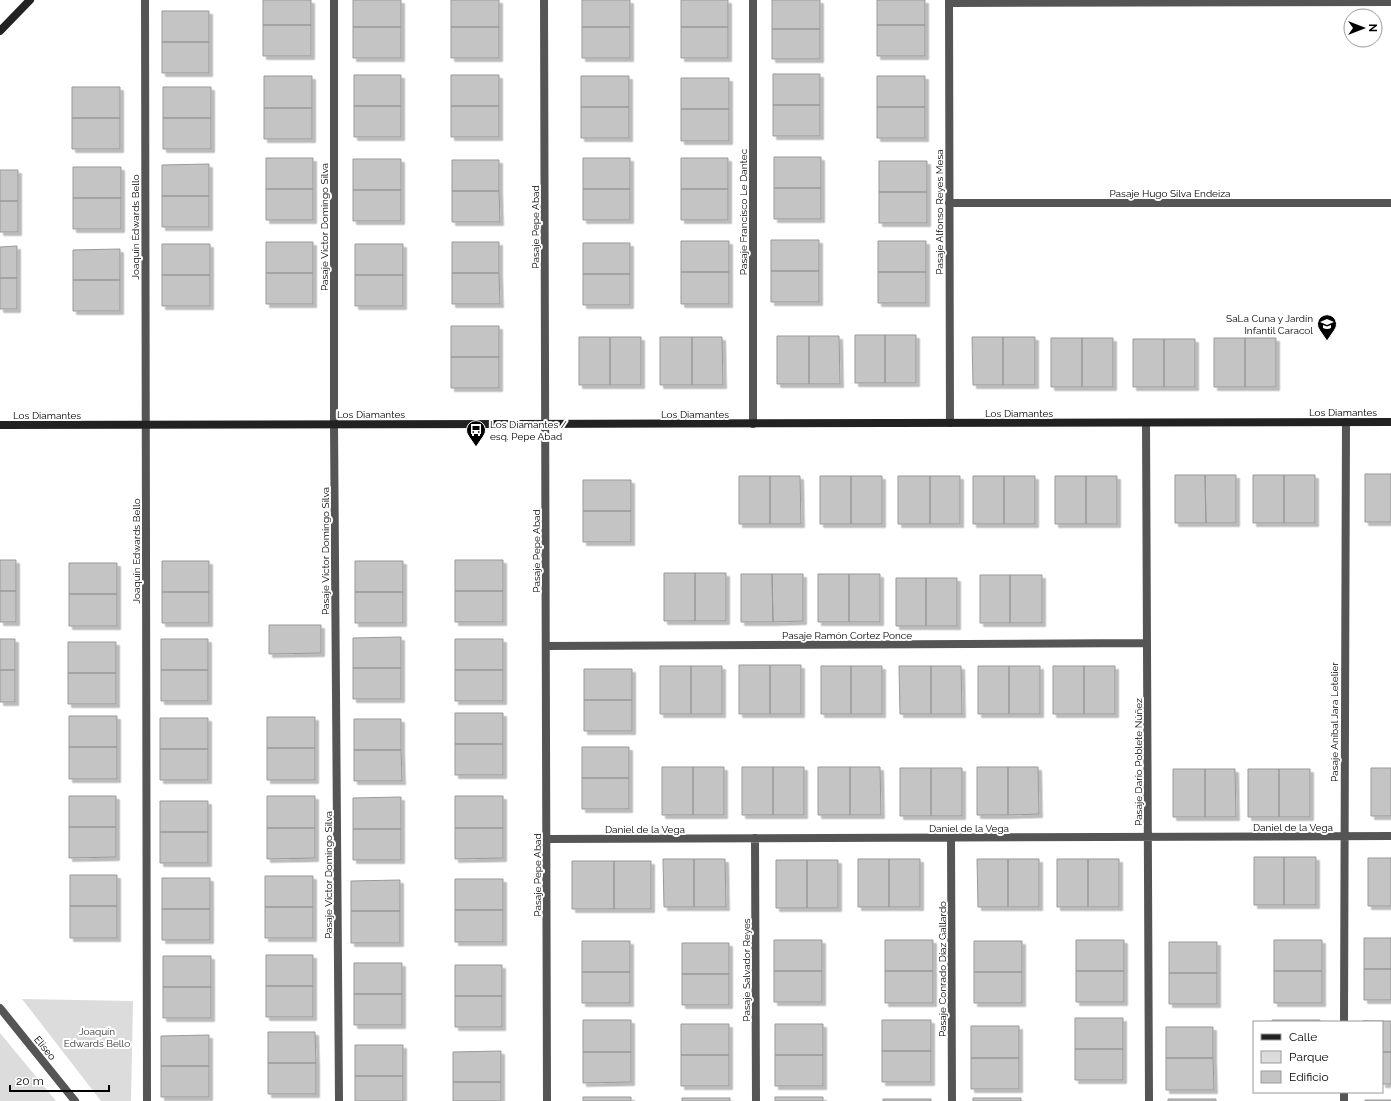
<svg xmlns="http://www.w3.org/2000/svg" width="1391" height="1101" viewBox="0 0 1391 1101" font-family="Raleway,sans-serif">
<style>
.green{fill:#dcdcdc}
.building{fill:#c4c4c4;stroke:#999;filter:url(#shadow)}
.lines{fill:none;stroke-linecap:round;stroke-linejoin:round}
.street{stroke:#555;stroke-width:8}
.secondary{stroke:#222;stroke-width:8}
.labels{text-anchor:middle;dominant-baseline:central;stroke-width:4;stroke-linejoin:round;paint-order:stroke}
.street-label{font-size:10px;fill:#000;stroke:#fff}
.poi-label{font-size:10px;fill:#000;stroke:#fff;text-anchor:end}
.park-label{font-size:10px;fill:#333;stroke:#fff}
</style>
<defs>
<filter id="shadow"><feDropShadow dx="3.5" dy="3.5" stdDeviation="0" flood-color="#0004"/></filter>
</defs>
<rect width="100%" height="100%" fill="#fff"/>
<path class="green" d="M22,999L133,1001L131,1101H101Z
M0,1033L56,1101H0Z"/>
<path class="building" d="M263,0H311V25H263Z
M353,0H401V27H353Z
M451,0H499V27H451Z
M582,0H630V27H582Z
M681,0H728V27H681Z
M772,0H820V29H772Z
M877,0H925V25H877Z
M162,11H209V42H162Z
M263,25H311V56H263Z
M877,25H925V56H877Z
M353,27H401V58H353Z
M451,27H499V58H451Z
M582,27H630V58H582Z
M681,27H728V58H681Z
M772,29H820V59H772Z
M162,42H209V73H162Z
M773,74H820V105H773Z
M354,75H401V106H354Z
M451,75H499V106H451Z
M264,76H312V108H264Z
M581,76H629V107H581Z
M877,76H925V107H877Z
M681,78H729V109H681Z
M72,87H120V118H72Z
M163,87H211V118H163Z
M773,105H820V136H773Z
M354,106H401V137H354Z
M451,106H499V137H451Z
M581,107H629V138H581Z
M877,107H925V138H877Z
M264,108H312V139H264Z
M681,109H729V141H681Z
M72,118H120V149H72Z
M163,118H211V149H163Z
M774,157H821V188H774Z
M266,158H313V189H266Z
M583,158H630V189H583Z
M681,158H728V189H681Z
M353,159H401V190H353Z
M452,160H499V191H452Z
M879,161H927V192H879Z
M209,164V196H162V165Z
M73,167H121V198H73Z
M0,170H18V201H0Z
M774,188H821V219H774Z
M266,189H313V220H266Z
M583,189H630V220H583Z
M681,189H728V220H681Z
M353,190H401V221H353Z
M452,191H499L500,222H452Z
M879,192H927V223H879Z
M162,196H209V227H162Z
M73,198H121V229H73Z
M0,201H18V232H0Z
M771,240H819V271H771Z
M681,241H729V272H681Z
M878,241H926V272H878Z
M266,242H313V273H266Z
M452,242H499V273H452Z
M583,243H630V274H583Z
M162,244H210V275H162Z
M355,244H403V275H355Z
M17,246V278H0V247Z
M120,249V280H73V250Z
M771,271H819V302H771Z
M681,272H729V304H681Z
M878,272H926V303H878Z
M266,273H313V304H266Z
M452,273H499L500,304H452Z
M583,274H630V305H583Z
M162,275H210V306H162Z
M355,275H403V306H355Z
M0,278H17V309H0Z
M73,280H120V311H73Z
M451,326H499V357H451Z
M855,335H885V383H855Z
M885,335H916V383H885Z
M777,336H809V384H777Z
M809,336H839L840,384H809Z
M579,337H610V385H579Z
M610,337H641V385H610Z
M660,337H692V385H660Z
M692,337H722L723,385H692Z
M972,337H1003V385H973Z
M1003,337H1035V385H1003Z
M1051,338H1082V387H1051Z
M1082,338H1113V387H1082Z
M1214,338H1245V387H1214Z
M1245,338H1276V387H1245Z
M1133,339H1164V387H1133Z
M1164,339H1195V387H1164Z
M451,357H499V388H451Z
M1365,474H1391V522H1365Z
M1175,475H1205L1206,523H1175Z
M1205,475H1236V523H1206Z
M1253,475H1284V523H1253Z
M1284,475H1315V523H1284Z
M739,476H770V524H739Z
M770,476H800L801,524H770Z
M820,476H851V524H820Z
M851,476H882V524H851Z
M898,476H930V524H898Z
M930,476H960V524H930Z
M973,476H1004V524H973Z
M1004,476H1035V524H1004Z
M1055,476H1086V524H1055Z
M1086,476H1117V524H1086Z
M583,480H631V511H583Z
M583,511H631V542H583Z
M0,560H16V591H0Z
M455,560H503V591H455Z
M162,561H209V592H162Z
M355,561H403V592H355Z
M69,563H117V594H69Z
M664,573H695V621H664Z
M695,573H726V621H695Z
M741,574H772L773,622H741Z
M772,574H803V621L773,622Z
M818,574H849V622H818Z
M849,574H880V622H849Z
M980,575H1010V623H980Z
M1010,575H1042V623H1010Z
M896,578H926V626H896Z
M926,578H957V626H926Z
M0,591H16V622H0Z
M455,591H503V622H455Z
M162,592H209V623H162Z
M355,592H403V623H355Z
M69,594H117V626H69Z
M269,625H321V653L269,654Z
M401,637V668H353V638Z
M0,639H15V670H0Z
M161,639H208V670H161Z
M455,639H503V670H455Z
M68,642H116V673H68Z
M739,665H770V714H739Z
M770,665H801V714H770Z
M660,666H691V714H660Z
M691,666H722V714H691Z
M821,666H851V714H821Z
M851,666H882V714H851Z
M899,666H931V714H900Z
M931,666H961L962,714H931Z
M978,666H1009V714H978Z
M1009,666H1040V714H1009Z
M1053,666H1084V714H1053Z
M1084,666H1115V714H1084Z
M353,668H401V699H353Z
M584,669H632V700H584Z
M0,670H15V702H0Z
M161,670H208V701H161Z
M455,670H503V701H455Z
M68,673H116V704H68Z
M584,700H632V731H584Z
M455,713H503V744H455Z
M69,716H117V747H69Z
M267,717H315V748H267Z
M160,718H208V749H160Z
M354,719H401V750H354Z
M455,744H503V775H455Z
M69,747H117V779H69Z
M582,747H629V778H582Z
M267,748H315V780H267Z
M160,749H208V780H160Z
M354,750H401L402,781H354Z
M662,767H693V815H662Z
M693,767H724V815H693Z
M742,767H773V815H742Z
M773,767H804V815H773Z
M818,767H850V815H818Z
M850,767H880L881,815H850Z
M977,767H1008V815H977Z
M1008,767H1038L1039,814L1008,815Z
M900,768H931V816H900Z
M931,768H962V816H931Z
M1371,768H1391V816H1371Z
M1173,769H1205V817H1173Z
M1205,769H1235L1236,817H1205Z
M1248,769H1279V817H1248Z
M1279,769H1310V817H1279Z
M582,778H629V809H582Z
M69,796H116V827H69Z
M267,796H315V828H267Z
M455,796H503V828H455Z
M401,797V829H353V798Z
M160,801H208V832H160Z
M69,827H116V857L69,858Z
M267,828H315V858L267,859Z
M455,828H503V858L455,859Z
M353,829H401V860H353Z
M160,832H208V863H160Z
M1254,857H1284V905H1254Z
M1284,857H1316V905H1284Z
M1368,858H1391V906H1368Z
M663,859H694V907H664Z
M694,859H725L726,907H694Z
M858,859H889V907H858Z
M889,859H920V907H889Z
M977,859H1008V907H978Z
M1008,859H1039V907H1008Z
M1057,859H1088V907H1057Z
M1088,859H1119V907H1088Z
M776,860H807V908H776Z
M807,860H838V908H807Z
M572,861H614V909H572Z
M614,861H651V909H614Z
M70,875H117V906H70Z
M265,876H313V907H265Z
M162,878H210V909H162Z
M455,879H503V910H455Z
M400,880V911H351V881Z
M70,906H117V938H70Z
M265,907H313V938H265Z
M162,909H210V940H162Z
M455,910H503V942H455Z
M351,911H400V943H351Z
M1364,938H1391V969H1364Z
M774,940H822V971H774Z
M885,940H933V971H885Z
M1076,940H1124V971H1076Z
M1274,940H1322V971H1274Z
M582,941H630V972H582Z
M974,941H1022V972H974Z
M1169,942H1217V973H1169Z
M682,943H729V974H682Z
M266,955H313V986H266Z
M163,956H211V987H163Z
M354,963H402V994H354Z
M455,965H502V996H455Z
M1364,969H1391V1000H1364Z
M774,971H822V1002H774Z
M885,971H933V1003H885Z
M1076,971H1124V1002H1076Z
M1274,971H1322V1003H1274Z
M582,972H630V1003H582Z
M974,972H1022V1003H974Z
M1169,973H1217V1004H1169Z
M682,974H729V1005H682Z
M266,986H313V1017H266Z
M163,987H211V1018H163Z
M354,994H402V1025H354Z
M455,996H502V1027H455Z
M1075,1018H1123V1049H1075Z
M583,1020H631V1052H583Z
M882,1020H931V1051H882Z
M1272,1020H1320V1022H1272Z
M1363,1021H1391V1052H1382V1022Z
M681,1024H729V1055H681Z
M775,1024H823V1055H775Z
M971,1026H1019V1058H971Z
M1166,1027H1213V1058H1166Z
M268,1032H315L316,1063H268Z
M209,1035V1066H161V1036Z
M355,1045H403V1076H355Z
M1075,1049H1123V1080H1075Z
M501,1051V1082H453V1052Z
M882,1051H931V1082H882Z
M583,1052H631V1082L583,1083Z
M1382,1052H1391V1084H1382Z
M681,1055H729V1086H681Z
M775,1055H823V1086H775Z
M971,1058H1019V1089H971Z
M1166,1058H1213L1214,1090H1166Z
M268,1063H316V1094H268Z
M161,1066H209V1097H161Z
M355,1076H403V1101H355Z
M453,1082H501V1101H453Z
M583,1097H631V1101H583Z
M775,1097H823V1101H775Z
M682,1098H730V1101H682Z
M973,1098H1021V1101H973Z
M883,1099H931V1101H883Z
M1168,1099H1216V1101H1168Z
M1365,1100H1391V1101H1365Z"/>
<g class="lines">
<path class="street" d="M145,0L147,1101
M334,0V425L339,1101
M544,0L547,1101
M753,0V424
M949,0L950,423
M949,3L1391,2
M949,203H1391
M1146,423L1149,1101
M546,646L1147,643
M755,838L756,1101
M951,838L952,1101
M547,839L1391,836
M0,1008L75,1101
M1344,1022L1346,422
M1344,1092V1101"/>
<path class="secondary" d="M0,31L30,0
M0,425L1391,422"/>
</g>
<defs>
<g id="school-pin" transform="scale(1)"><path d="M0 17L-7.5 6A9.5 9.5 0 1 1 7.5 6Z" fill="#000" stroke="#fff"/><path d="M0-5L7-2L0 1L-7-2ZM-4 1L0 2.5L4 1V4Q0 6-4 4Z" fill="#fff"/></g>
<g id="bus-pin" transform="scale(1)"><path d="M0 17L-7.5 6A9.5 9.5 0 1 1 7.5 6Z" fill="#000" stroke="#fff"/><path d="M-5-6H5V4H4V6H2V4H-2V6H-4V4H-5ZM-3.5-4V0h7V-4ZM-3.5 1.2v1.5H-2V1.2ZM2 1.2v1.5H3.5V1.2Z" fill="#fff"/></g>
</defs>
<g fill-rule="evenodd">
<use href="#school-pin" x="1327" y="324"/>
<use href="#bus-pin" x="476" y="430"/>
</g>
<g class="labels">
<g class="street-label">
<text x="1170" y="193">Pasaje Hugo Silva Endeiza</text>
<text transform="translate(743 212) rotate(-90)">Pasaje Francisco Le Dantec</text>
<text transform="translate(939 212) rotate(-90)">Pasaje Alfonso Reyes Mesa</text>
<text transform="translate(135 227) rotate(-90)">Joaquín Edwards Bello</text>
<text transform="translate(324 227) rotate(-90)">Pasaje Víctor Domingo Silva</text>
<text transform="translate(535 227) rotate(-90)">Pasaje Pepe Abad</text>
<text x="1343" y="412">Los Diamantes</text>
<text x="1019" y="413">Los Diamantes</text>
<text x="371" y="414">Los Diamantes</text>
<text x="695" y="414">Los Diamantes</text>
<text x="47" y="415">Los Diamantes</text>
<text transform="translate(136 551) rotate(-90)">Joaquín Edwards Bello</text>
<text transform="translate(325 551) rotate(-90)">Pasaje Víctor Domingo Silva</text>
<text transform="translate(536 551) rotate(-90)">Pasaje Pepe Abad</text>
<text x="847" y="635">Pasaje Ramón Cortez Ponce</text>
<text transform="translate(1334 722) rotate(-90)">Pasaje Aníbal Jara Letelier</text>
<text transform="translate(1138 762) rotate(-90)">Pasaje Dario Poblete Núñez</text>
<text x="1293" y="827">Daniel de la Vega</text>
<text x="969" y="828">Daniel de la Vega</text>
<text x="645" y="829">Daniel de la Vega</text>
<text transform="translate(328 875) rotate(-90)">Pasaje Víctor Domingo Silva</text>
<text transform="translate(537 875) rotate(-90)">Pasaje Pepe Abad</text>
<text transform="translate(942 969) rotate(-90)">Pasaje Conrado Díaz Gallardo</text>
<text transform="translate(746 970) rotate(-90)">Pasaje Salvador Reyes</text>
<text transform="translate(45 1048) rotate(51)">Eliseo</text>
</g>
<g class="poi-label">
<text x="1313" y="318">SaLa Cuna y Jardín<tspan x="1313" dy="12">Infantil Caracol</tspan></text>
<text x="490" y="424" text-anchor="start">Los Diamantes /<tspan x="490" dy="12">esq. Pepe Abad</tspan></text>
</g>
<g class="park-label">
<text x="97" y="1031">Joaquín<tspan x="97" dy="12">Edwards Bello</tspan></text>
</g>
</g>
<rect x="1253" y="1021" width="130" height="72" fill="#ffffff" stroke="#999999"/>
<rect x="1261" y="1034" width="20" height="6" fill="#222222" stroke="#999999"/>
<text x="1289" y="1041" font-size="12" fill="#000000">Calle</text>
<rect x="1261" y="1051" width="20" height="12" fill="#dcdcdc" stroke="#999999"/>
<text x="1289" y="1061" font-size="12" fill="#000000">Parque</text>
<rect x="1261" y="1071" width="20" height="12" fill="#c4c4c4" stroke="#999999"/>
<text x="1289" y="1081" font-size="12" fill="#000000">Edificio</text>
<g transform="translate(1363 28) rotate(90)"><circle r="19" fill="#ffffff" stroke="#999999"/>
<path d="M0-3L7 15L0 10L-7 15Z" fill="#000000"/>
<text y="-6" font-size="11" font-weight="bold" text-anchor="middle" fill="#000000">N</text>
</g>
<path d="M10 1085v6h99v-6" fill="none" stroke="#000000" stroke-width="2"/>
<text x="16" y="1085" font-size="12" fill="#000000" stroke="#ffffff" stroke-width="3" paint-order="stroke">20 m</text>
</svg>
